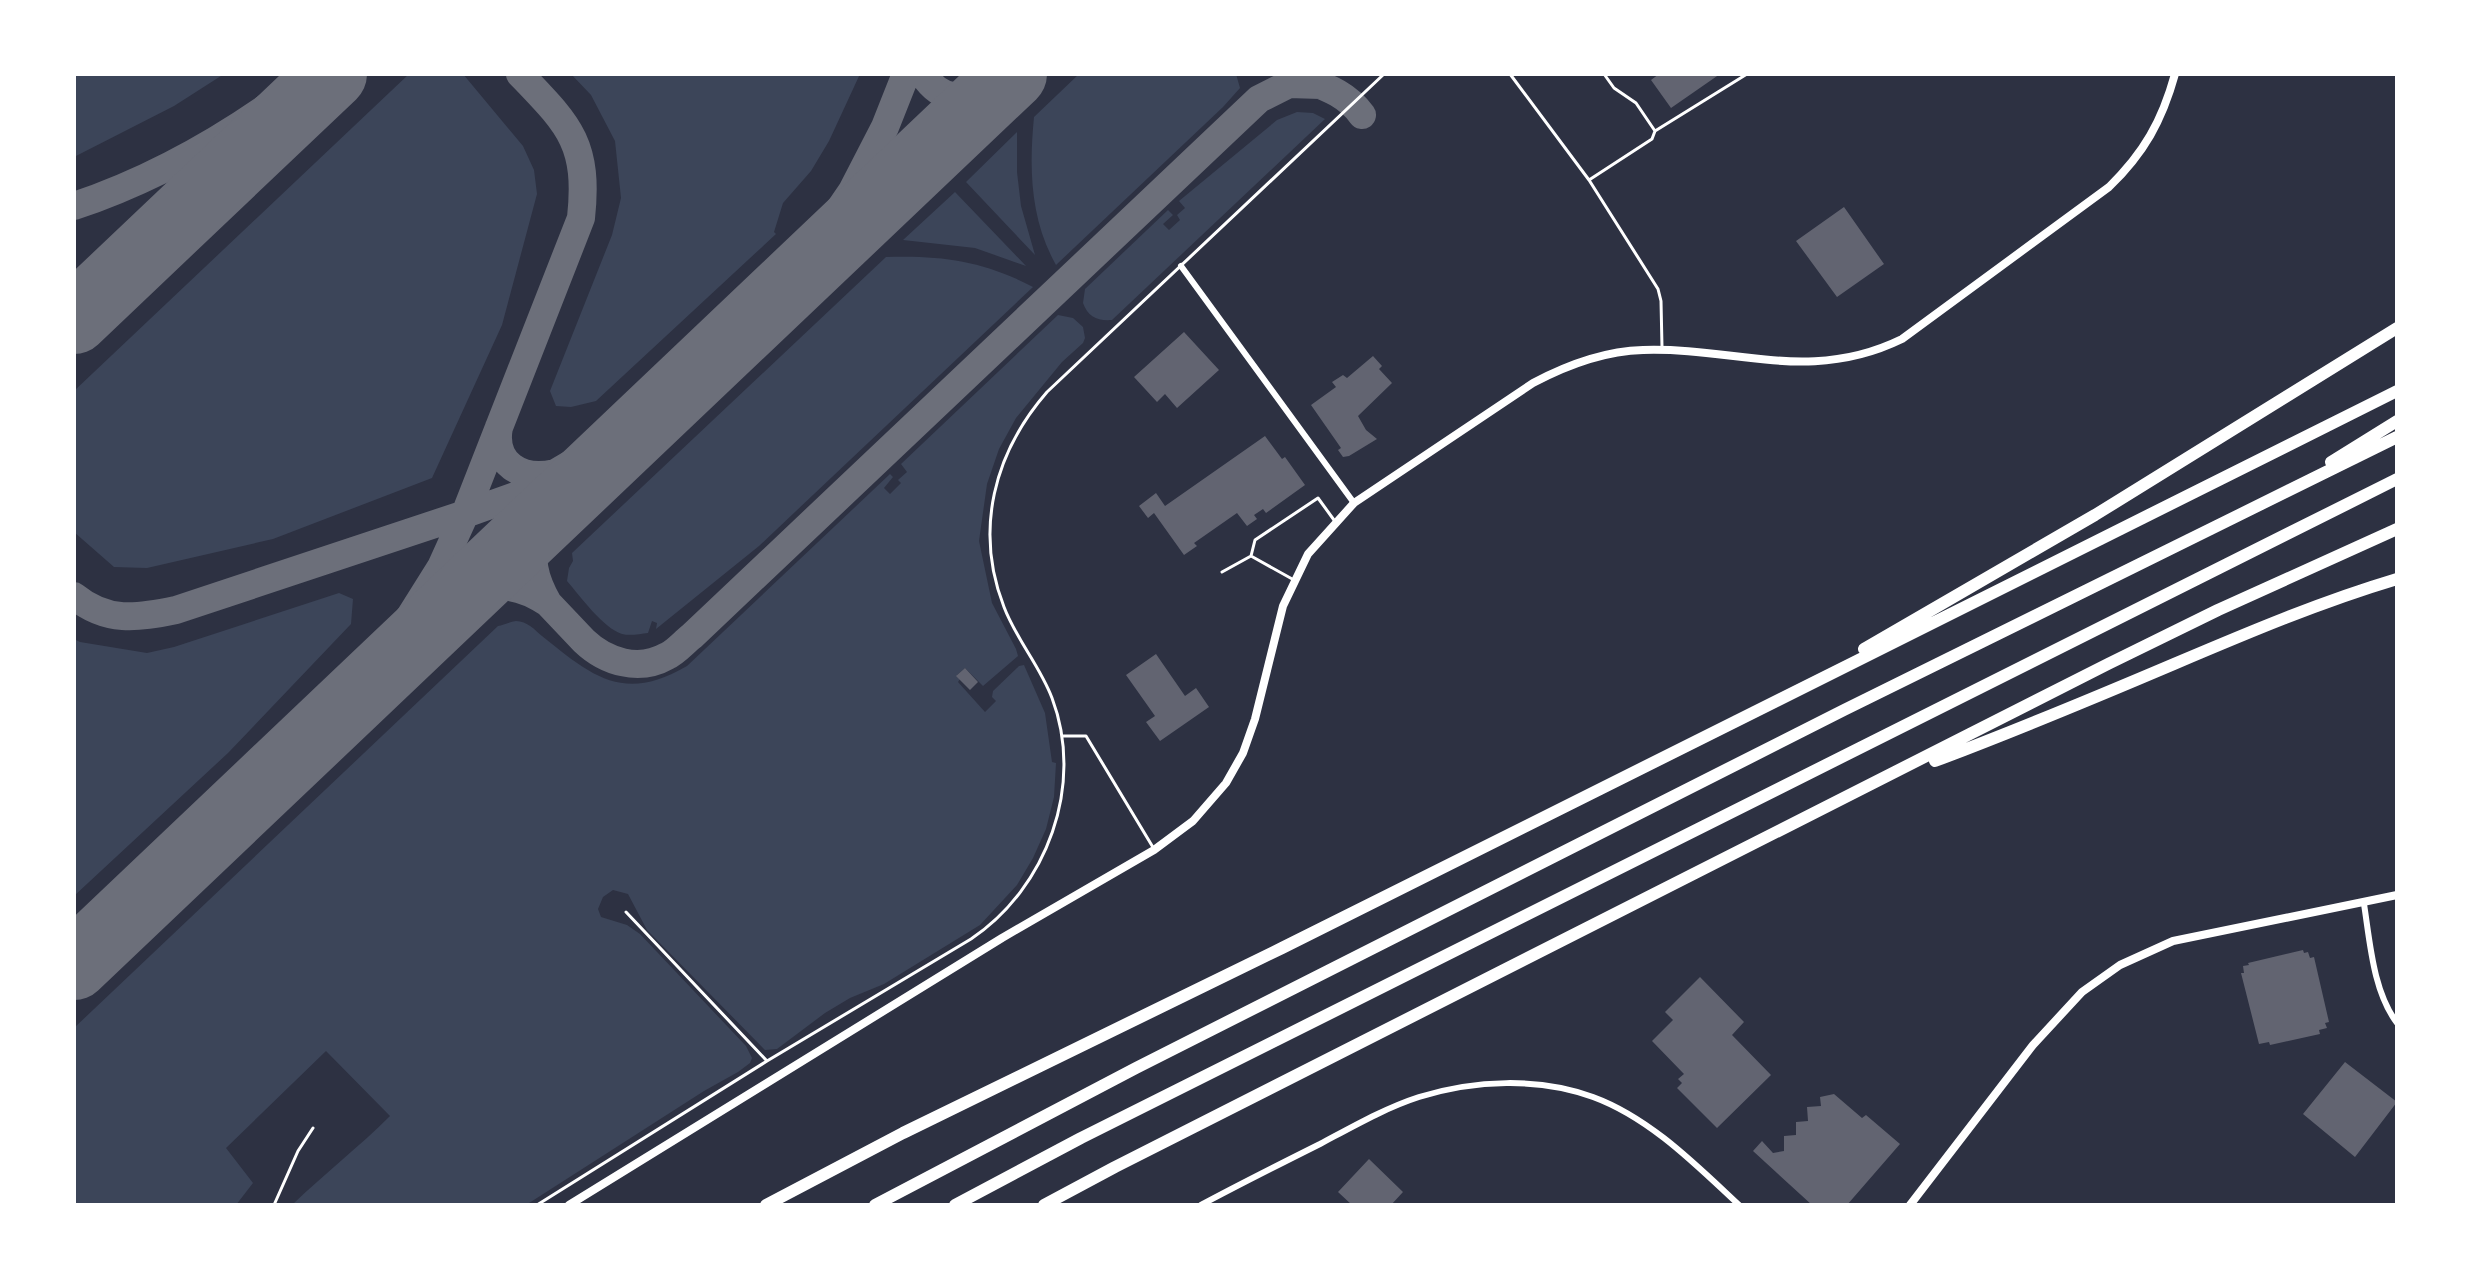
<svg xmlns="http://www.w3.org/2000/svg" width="2471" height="1279" viewBox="0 0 2471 1279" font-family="Overpass,sans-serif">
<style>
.green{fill:#3c4559}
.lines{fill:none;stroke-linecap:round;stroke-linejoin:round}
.taxiway{stroke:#6c6f7a;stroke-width:28}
.runway{stroke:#6c6f7a;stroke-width:70}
.building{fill:#626471}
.service{stroke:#fff;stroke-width:3}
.minor{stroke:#fff;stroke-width:6}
.tertiary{stroke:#fff;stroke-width:8}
.motorway{stroke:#fff;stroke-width:12}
</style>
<rect width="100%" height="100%" fill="#2d3142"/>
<path class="green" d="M74,74H224L174,106L74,157Z
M409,74H463L523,146L534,170L537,194L502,325L432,478L273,539L147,568L114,567L74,532V391Z
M571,74H860L829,141L811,171L783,203L774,232L776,234L596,401L571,407L556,406L550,391L612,235L621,198L615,141L591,95Z
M1079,74H1236L1240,88L1223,107L1056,265C1030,219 1029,168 1034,117Z
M1297,112L1313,113L1325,119L1112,320C1097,321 1088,317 1083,303L1085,289L1168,210L1173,215L1163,224L1169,230L1180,220L1177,215L1185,208L1179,201L1277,120Z
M1017,132V172L1021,206L1035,255L966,182Z
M955,192L1026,266L975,248L903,240Z
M886,257C941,255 984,261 1033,287L759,546L656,629L657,623L652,621L648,633C640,634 630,636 622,634C603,628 580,596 567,581L569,568L573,561L572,553Z
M1058,315L1073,318L1083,327L1085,338L1083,343L1062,362L1016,418L999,449L987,484L979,541L992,603L1016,649L1018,656L983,686L965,668L957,675L960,679L958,682L985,712L996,701L992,697L993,691L1019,666L1024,665L1045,713L1052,762L1056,763L1054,797L1046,829L1033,858L1017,885L980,925L884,984L850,998L825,1013L777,1049L765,1050L647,930L628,894L613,890L603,897L598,909L601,917L627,925L640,934L746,1046L752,1058L750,1063L738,1072L704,1091L526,1205H292C324,1174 359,1147 390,1116L326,1051L226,1148L253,1183L236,1205H74V1028L498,626C503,625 510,622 516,621C527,621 535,630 542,636C593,677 624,703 687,666L890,474L893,477L884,488L890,494L901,483L898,480L907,472L901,464Z
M339,593L353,599L351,624L228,753L74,896V639L80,642L147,653L174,647Z"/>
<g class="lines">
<path class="taxiway" d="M923,74C942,104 965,99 996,90
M1303,78C1326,87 1347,94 1362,115
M74,206C161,177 240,130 312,74
M154,243L229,161L257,117
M783,292L852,191L885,127L906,74
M499,427C492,464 522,481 555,473
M491,543L584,641C606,662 639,672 667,656C676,652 684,642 692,636L1259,99L1289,84L1321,85
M74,596C107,623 137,618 176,610L465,514L518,495L652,416
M389,668C404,654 419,640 434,626C472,590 498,570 548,603C518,550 538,527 577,490C592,476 607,462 622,447
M304,747L404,626L441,567L465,514L581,218C589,143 569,125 520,74
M74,951L142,901"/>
<path class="runway" d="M74,319L332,74
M74,965L1012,74"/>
</g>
<path class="building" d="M1659,74H1720L1671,108L1651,80Z
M1844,207L1884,264L1837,297L1796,241Z
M1184,332L1219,370L1177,408L1165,394L1157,402L1134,377Z
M1373,356L1382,366L1379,369L1392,383L1358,416L1366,430L1377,439L1349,456L1343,457L1338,450L1341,448L1311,405L1336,387L1332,382L1343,375L1347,378Z
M1265,436L1282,459L1285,457L1305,485L1266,513L1263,509L1254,515L1257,519L1247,526L1237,513L1194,543L1197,546L1184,555L1154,513L1148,518L1139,506L1156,493L1165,506Z
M1156,654L1185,696L1196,688L1209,707L1160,741L1146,722L1155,716L1126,675Z
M965,668L978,682L970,690L956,676Z
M2303,950L2304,953L2308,952L2310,958L2314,957L2329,1022L2325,1023L2327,1028L2319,1030L2320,1034L2270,1045L2269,1042L2259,1044L2241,973H2244L2243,966L2249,965L2248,963Z
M1700,977L1744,1022L1732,1035L1771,1075L1717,1128L1677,1088L1682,1083L1678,1079L1684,1074L1652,1041L1673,1020L1665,1012Z
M2345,1062L2397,1102L2355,1157L2303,1114Z
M1834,1094L1862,1118L1866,1115L1900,1144L1847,1205H1812L1753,1151L1762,1141L1773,1153L1784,1151V1136L1796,1135V1122L1808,1121L1807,1107L1821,1106L1820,1097Z
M1369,1159L1403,1192L1391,1205H1352L1338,1192Z"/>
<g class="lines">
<path class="service" d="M1510,74L1589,180L1658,289L1661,301L1662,347
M1604,74L1614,88L1636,103L1655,131
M1589,180L1652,139L1655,131L1747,74
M1222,572L1251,556
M1294,580L1251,556L1255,540L1318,498L1334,520
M1062,736H1086L1154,849
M626,912L767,1061
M274,1205L298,1151L313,1128
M537,1205L767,1061L971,939C1047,888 1085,785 1052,698C1040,666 1016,639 1004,607C974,530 994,453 1047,392L1384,74"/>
<path class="minor" d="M1181,266L1354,503
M2364,904C2370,942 2373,991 2397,1023
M1201,1205C1240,1184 1280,1164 1320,1144C1352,1127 1385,1108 1419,1097C1474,1080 1539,1077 1593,1097C1650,1118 1696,1165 1739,1205"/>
<path class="tertiary" d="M569,1205L1002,938L1154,850L1193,821L1226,783L1243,753L1255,719L1283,606L1308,554L1354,503L1533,383C1567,365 1603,351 1643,350C1736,347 1810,384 1902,339L2109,187C2144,153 2162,121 2175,74
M1910,1205L2033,1045L2082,992L2120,965L2173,941L2397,895"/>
<path class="motorway" d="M2331,462L2397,421
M1864,649L2095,515L2397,328
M1935,761C2015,731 2094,698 2174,664C2247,633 2320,602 2397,579
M766,1205L903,1133L1282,948L2397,391
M875,1205L1136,1068L1844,710L2397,437
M955,1205L1081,1138L2397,479
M1044,1205L1115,1167L2108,664L2218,610L2397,529"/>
</g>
<rect width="2471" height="1279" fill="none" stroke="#ffffff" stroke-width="152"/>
</svg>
